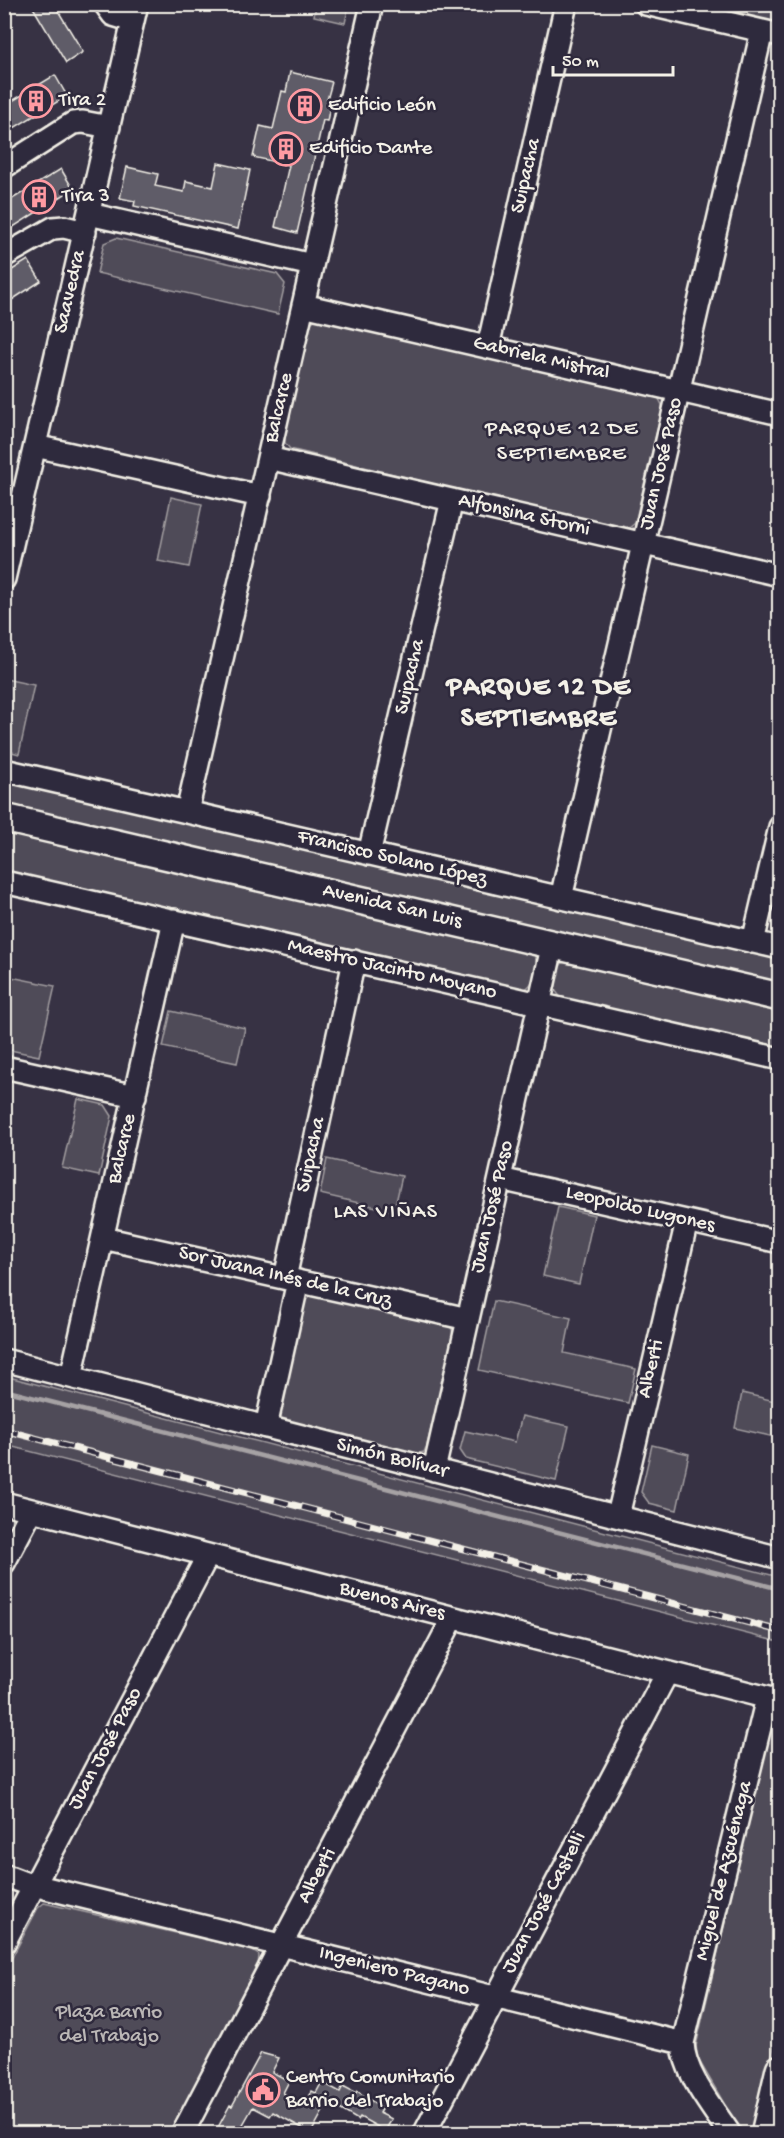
<svg xmlns="http://www.w3.org/2000/svg" width="784" height="2138" viewBox="0 0 784 2138" font-family="'Gochi Hand',sans-serif">
<style>
.green{fill:#504b59;stroke:#a29ea0;stroke-width:1.5}
.lines{fill:none;stroke-linecap:round;stroke-linejoin:round}
.stream{stroke:#a6a2a4;stroke-width:4.5}
.building{fill:#5f5c67;stroke:#f4f1e8;stroke-width:1.5}
.minor-casing{stroke:#f4f1e8;stroke-width:26}
.major-casing{stroke:#f4f1e8;stroke-width:32}
.minor{stroke:#2f2a3d;stroke-width:21}
.major{stroke:#2f2a3d;stroke-width:27}
.rail-casing{stroke:#f4f1e8;stroke-width:7}
.rail{stroke:#2f2a3d;stroke-width:4.5;stroke-dasharray:14;stroke-linecap:butt}
.labels{text-anchor:middle;dominant-baseline:central;stroke-width:5;stroke-linejoin:round;paint-order:stroke}
.poi-label{font-size:21px;fill:#f4f1e8;stroke:#2f2a3d;text-anchor:start}
.street-label{font-size:21px;fill:#f4f1e8;stroke:#2f2a3d}
.park-label{font-size:21px;fill:#bbb7b6;stroke:#2f2a3d}
.neighbourhood-label{font-size:22px;letter-spacing:1.5px;fill:#f4f1e8;stroke:#2f2a3d}
.district-label{font-size:27px;font-weight:bold;letter-spacing:1.5px;fill:#f4f1e8;stroke:#2f2a3d}
</style>
<rect width="100%" height="100%" fill="#373244"/>
<filter id="ink" filterUnits="userSpaceOnUse"><feTurbulence type="fractalNoise" baseFrequency=".0167" numOctaves="2"/><feDisplacementMap in="SourceGraphic" scale="12" xChannelSelector="R" yChannelSelector="G"/><feConvolveMatrix kernelMatrix="1 2 1 2 8 2 1 2 1" color-interpolation-filters="sRGB"/></filter>
<g filter="url(#ink)">
<path class="green" d="M316,5H349L345,23L314,16Z
M697,5H779V23Z
M116,238L277,274L285,284L278,314L97,273L104,243Z
M316,319L658,397L662,405L661,414L635,523L629,528L620,529L290,449L285,443V434L309,329L312,322Z
M171,497L202,504L189,567L158,561Z
M5,679L34,685L19,754L5,750Z
M5,778L779,956V985L5,806Z
M5,831L533,953C540,963 535,986 523,990L5,872Z
M570,961L779,1008V1049L561,998L555,990L558,970L562,963Z
M11,977L55,986L39,1056L5,1049V1007Z
M171,1011L245,1028L237,1063L163,1047Z
M78,1099L105,1105L112,1116L99,1176L62,1168Z
M327,1159L402,1176L394,1211L320,1194Z
M558,1207L594,1215L579,1284L543,1276Z
M311,1295L447,1324L452,1329L453,1337L427,1445L424,1452L415,1454L284,1422L281,1420L280,1412L304,1302Z
M494,1301L571,1318L564,1353L636,1369L628,1403L479,1370Z
M5,1376L779,1577V1642L5,1445Z
M742,1393L779,1402V1438L735,1428Z
M522,1416L569,1426L556,1481L466,1459L460,1450L465,1431L515,1442Z
M652,1445L689,1454L677,1510L649,1503L641,1492Z
M779,1712V2024L755,2132V2133L742,2134L698,2059L696,2046L772,1720Z
M44,1903L251,1950L259,1955L258,1966L170,2133H5V1971L38,1908Z"/>
<g class="lines">
<path class="stream" d="M4,1390L780,1589"/>
</g>
<path class="building" d="M31,4H54L83,52L66,63Z
M290,72L332,82L327,100L331,101L327,121L323,120L297,233L275,227L289,165L253,157L260,126L273,129L282,91L286,92Z
M55,75L67,96L4,134V106Z
M218,163L250,170L238,229L134,206L135,201L120,198L127,167L158,174L155,186L184,192L186,181L213,187Z
M61,169L73,189L4,233V204Z
M28,260L41,281L4,305V275Z
M261,2053L279,2058L272,2072L289,2081L283,2093L305,2105L312,2091L316,2093L322,2082L340,2092L343,2086L356,2093L357,2091L382,2108L379,2113L392,2119L385,2131L360,2117L358,2120L328,2102L311,2133L273,2112L270,2116L253,2107L238,2133H215L230,2105L232,2106Z"/>
<g class="lines">
<g class="minor-casing">
<path id="minor" d="M105,4L113,15L133,21
M646,4L780,35
M4,167L73,123L83,122L109,127
M89,214L312,265
M4,256L53,228L64,227L85,232
M303,305L780,414
M488,347L566,4
M35,446L260,496
M268,458L780,575
M4,579L137,4
M4,770L780,948
M187,812L372,4
M369,854L452,500
M4,882L780,1059
M561,898L762,31
M753,942L780,827
M4,1067L135,1096
M500,1179L780,1242
M103,1238L468,1319
M285,1278L354,961
M4,1360L780,1558
M71,1377L174,920
M266,1427L298,1281
M434,1470L553,943
M4,1503L780,1701
M618,1516L687,1221
M4,1563L32,1510
M4,1875L25,1883L58,1891L683,2043
M4,1943L208,1555
M182,2134L453,1618
M424,2134L667,1673
M730,2134C713,2108 684,2074 683,2043L767,1698"/>
</g>
<g class="major-casing">
<path id="major" d="M4,818L780,997
M765,2134L780,2069"/>
</g>
<use href="#minor" class="minor"/>
<use href="#major" class="major"/>
<g class="rail-casing">
<path id="rail" d="M4,1430L780,1631"/>
</g>
<use href="#rail" class="rail"/>
</g>
</g>
<defs>
<g id="building-ring" transform="scale(1.725)"><circle r="9.5" fill="#2f2a3d" stroke="#ff9aa2" stroke-width="1.5"/><path d="M-4-6H4V6H1V3H-1V6H-4ZM-2.5-4.3h1.7v1.8h-1.7ZM.8-4.3h1.7v1.8H.8ZM-2.5-1h1.7V.8h-1.7ZM.8-1h1.7V.8H.8Z" fill="#ff9aa2"/></g>
<g id="civic-ring" transform="scale(1.725)"><circle r="9.5" fill="#2f2a3d" stroke="#ff9aa2" stroke-width="1.5"/><path d="M-.6-6.5H3V-4.5H.6V-3L4-1V1h2V6H-6V1h2V-1L-.6-3ZM-1.2 2.5V6h2.4V2.5Z" fill="#ff9aa2"/></g>
</defs>
<g fill-rule="evenodd">
<use href="#building-ring" x="36" y="101"/>
<use href="#building-ring" x="305" y="106"/>
<use href="#building-ring" x="286" y="149"/>
<use href="#building-ring" x="39" y="197"/>
<use href="#civic-ring" x="263" y="2090"/>
</g>
<g class="labels">
<g class="poi-label">
<text x="59" y="101">Tira 2</text>
<text x="328" y="106">Edificio León</text>
<text x="309" y="149">Edificio Dante</text>
<text x="62" y="197">Tira 3</text>
<text x="286" y="2078">Centro Comunitario<tspan x="286" dy="24">Barrio del Trabajo</tspan></text>
</g>
<g class="street-label">
<text transform="translate(527 176) rotate(-77)">Suipacha</text>
<text transform="translate(71 292) rotate(-77)">Saavedra</text>
<text transform="translate(541 359) rotate(13)">Gabriela Mistral</text>
<text transform="translate(280 408) rotate(-77)">Balcarce</text>
<text transform="translate(662 464) rotate(-77)">Juan José Paso</text>
<text transform="translate(524 516) rotate(13)">Alfonsina Storni</text>
<text transform="translate(411 677) rotate(-77)">Suipacha</text>
<text transform="translate(392 859) rotate(13)">Francisco Solano López</text>
<text transform="translate(392 907) rotate(13)">Avenida San Luis</text>
<text transform="translate(392 970) rotate(13)">Maestro Jacinto Moyano</text>
<text transform="translate(123 1149) rotate(-77)">Balcarce</text>
<text transform="translate(312 1155) rotate(-78)">Suipacha</text>
<text transform="translate(493 1207) rotate(-77)">Juan José Paso</text>
<text transform="translate(640 1210) rotate(13)">Leopoldo Lugones</text>
<text transform="translate(285 1278) rotate(13)">Sor Juana Inés de la Cruz</text>
<text transform="translate(652 1369) rotate(-77)">Alberti</text>
<text transform="translate(392 1459) rotate(14)">Simón Bolívar</text>
<text transform="translate(392 1602) rotate(14)">Buenos Aires</text>
<text transform="translate(106 1749) rotate(-62)">Juan José Paso</text>
<text transform="translate(725 1871) rotate(-76)">Miguel de Azcuénaga</text>
<text transform="translate(318 1876) rotate(-62)">Alberti</text>
<text transform="translate(545 1903) rotate(-62)">Juan José Castelli</text>
<text transform="translate(394 1972) rotate(14)">Ingeniero Pagano</text>
</g>
<g class="park-label">
<text x="109" y="2013">Plaza Barrio<tspan x="109" dy="24">del Trabajo</tspan></text>
</g>
<g class="neighbourhood-label">
<text x="562" y="430">PARQUE 12 DE<tspan x="562" dy="25">SEPTIEMBRE</tspan></text>
<text x="386" y="1213">LAS VIÑAS</text>
</g>
<g class="district-label">
<text x="539" y="689">PARQUE 12 DE<tspan x="539" dy="31">SEPTIEMBRE</tspan></text>
</g>
</g>
<rect width="784" height="2138" fill="none" stroke="#2f2a3d" stroke-width="24"/>
<rect x="12" y="12" width="760" height="2114" fill="none" stroke="#f4f1e8" stroke-width="2" filter="url(#ink)"/>
<path d="M553 66v9h120v-9" fill="none" stroke="#f4f1e8" stroke-width="3"/>
<text x="562" y="66" font-size="18" fill="#f4f1e8" stroke="#2f2a3d" stroke-width="4.5" paint-order="stroke">50 m</text>
</svg>
